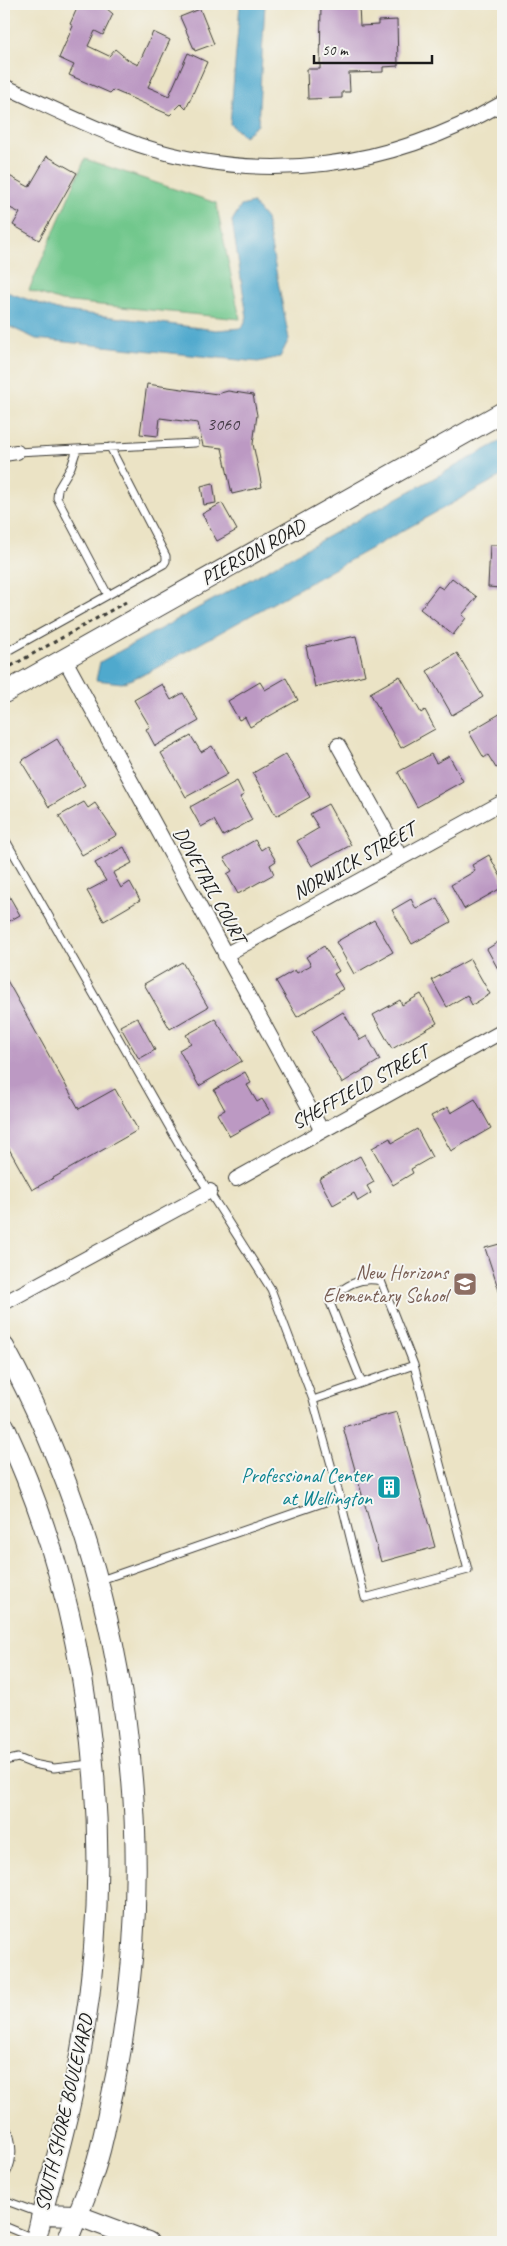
<svg xmlns="http://www.w3.org/2000/svg" width="507" height="2246" viewBox="0 0 507 2246" font-family="Caveat,sans-serif">
<style>
.green{fill:#71c78c;stroke:#467254}
.water{fill:#4fa9cd;stroke:#366274}
.building{fill:#bc99c3}
.lines{fill:none;stroke-linecap:round;stroke-linejoin:round}
.lane-casing{stroke:#3b3a35;stroke-width:9}
.street-casing{stroke:#3b3a35;stroke-width:16}
.secondary-casing{stroke:#3b3a35;stroke-width:22}
.path{stroke:#3b3a35;stroke-width:3;stroke-dasharray:4 4;stroke-linecap:butt}
.lane{stroke:#fff;stroke-width:7}
.street{stroke:#fff;stroke-width:14}
.secondary{stroke:#fff;stroke-width:20}
.labels{text-anchor:middle;dominant-baseline:central;stroke-width:4;stroke-linejoin:round;paint-order:stroke}
.number-label{font-size:18px;fill:#443b46}
.street-label{font-size:20px;fill:#1c1c1c;stroke:#f6f6f2}
.education-label{font-size:20px;fill:#785e54;stroke:#f6f6f2;text-anchor:end}
.culture-label{font-size:20px;fill:#0d838f;stroke:#f6f6f2;text-anchor:end}
</style>
<rect width="100%" height="100%" fill="#f6f6f2"/>
<filter id="ink" filterUnits="userSpaceOnUse"><feTurbulence type="fractalNoise" baseFrequency=".02" numOctaves="2"/><feDisplacementMap in="SourceGraphic" scale="10" xChannelSelector="R" yChannelSelector="G"/><feConvolveMatrix kernelMatrix="1 2 1 2 8 2 1 2 1" color-interpolation-filters="sRGB"/></filter>
<filter id="wash" filterUnits="userSpaceOnUse"><feTurbulence type="fractalNoise" baseFrequency=".0096" numOctaves="4" result="noise"/><feDisplacementMap in="SourceGraphic" scale="20" xChannelSelector="R" yChannelSelector="G"/><feGaussianBlur stdDeviation="1.12" result="paint"/><feColorMatrix in="noise" values="0 0 0 0 0 0 0 0 0 0 0 0 0 0 0 0 0 1.4 0 .05"/><feComposite in="paint" operator="in"/></filter>
<g filter="url(#wash)">
<rect width="100%" height="100%" fill="#ebe3c5"/>
<path class="green" d="M85,159L216,203L240,319L61,301L29,290Z"/>
<path class="water" d="M240,4H265L258,125L244,136L230,124Z
M253,203L266,219L289,339L280,357L258,362L36,339L4,324V291L57,310L216,330L242,328L247,317L232,221L241,206Z
M503,440V475L149,672L122,683L96,680L100,662Z"/>
<g id="blocks">
<path class="building" d="M79,4H96L106,8L113,14L103,35L95,31L88,46L109,56L115,49L128,60L138,65L153,32L170,40L148,87L169,96L188,53L207,62L186,109L181,104L170,115L113,90L110,93L69,75L74,65L59,58L73,26L70,24Z
M321,4H359L360,26L378,25V21L397,20L398,66L383,67V72L349,73L350,92H342V98L308,99L307,69H320Z
M200,9L214,44L195,51L180,17Z
M47,156L77,173L39,240L13,225L20,213L4,205V173L29,187Z
M147,384L217,394L228,391L253,395L257,415L253,444L262,487L232,494L222,448L203,446L198,423L160,418L158,436L140,434Z
M213,483L216,503L204,505L201,486Z
M222,503L237,530L217,541L202,514Z
M490,545H503V583H501L500,588L488,587Z
M452,578L477,597L462,615L466,618L453,635L420,609L438,586L443,589Z
M356,636L365,675L315,687L306,647Z
M457,653L483,697L452,715L427,671Z
M400,676L421,713L425,710L435,729L401,748L370,693Z
M286,678L298,700L250,727L245,717L239,720L228,701L260,682L265,690Z
M162,684L171,700L183,693L199,721L155,746L146,729L150,727L134,700Z
M503,712V764L496,768L488,755L484,758L469,732Z
M191,736L201,752L212,746L228,774L186,797L161,753Z
M57,739L85,785L49,807L21,761Z
M286,754L310,797L276,816L253,773Z
M431,754L436,763L449,756L463,781L417,807L398,772Z
M237,781L244,795L240,797L252,820L223,836L214,820L201,827L190,807Z
M84,802L88,808L95,803L117,835L82,855L59,816Z
M328,804L351,845L312,866L297,841L319,828L310,814Z
M255,840L261,850L267,846L276,861L270,865L274,874L238,894L227,874L232,871L224,858Z
M124,847L132,863L113,873L121,888L130,882L140,900L104,921L87,891L106,881L95,863Z
M489,855L503,881V887L464,909L451,885L475,871L472,865Z
M4,887L20,915L4,924Z
M437,898L451,922L412,944L392,910L411,899L416,909Z
M374,920L393,952L354,974L336,942Z
M503,939V978L487,949Z
M324,946L339,971L334,974L343,989L297,1017L276,981L295,970L297,973L311,965L306,957Z
M470,959L490,994L472,1005L467,995L447,1007L432,980Z
M182,962L208,1007L170,1029L144,984Z
M4,975L79,1109L115,1089L138,1130L32,1190L4,1140Z
M421,994L437,1023L392,1049L373,1015L400,1000L402,1005Z
M343,1012L360,1040L367,1036L380,1060L342,1083L312,1031Z
M137,1017L155,1050L139,1059L120,1026Z
M215,1019L242,1061L199,1086L179,1050L191,1043L186,1035Z
M245,1072L251,1083L247,1085L257,1102L262,1099L271,1113L230,1136L217,1114L225,1110L214,1090Z
M475,1099L491,1128L451,1151L431,1116L448,1107L451,1113Z
M417,1129L432,1157L411,1169L413,1173L393,1185L372,1148L390,1138L392,1143Z
M360,1156L374,1182L367,1186L371,1193L358,1201L354,1193L333,1205L319,1179Z
M503,1243V1303L485,1248Z
M397,1412L435,1547L381,1562L343,1427Z"/>
</g>
</g>
<g filter="url(#ink)">
<use href="#blocks" fill-opacity="0" stroke="#3b3a35" stroke-width="1"/>
<g class="lines">
<g class="lane-casing">
<path id="lane" d="M77,449L71,467L58,489L57,498L108,595
M17,452L195,443
M4,653L164,564L166,561V556L110,447
M4,837L180,1146L271,1289L313,1400
M362,1383L329,1300C345,1286 359,1276 381,1281L414,1365
M98,1581L340,1497L365,1598L468,1570L414,1365L313,1400L340,1497
M4,1761L18,1758L33,1764L54,1768L90,1764
M4,2200L39,2213
M4,2226L33,2238"/>
</g>
<g class="street-casing">
<path id="street" d="M4,86C48,106 93,129 139,145C264,186 390,168 503,103
M4,454L17,452
M64,658L322,1131
M338,745L401,858
M225,955L503,802
M236,1179L503,1031
M4,1303L210,1191
M4,2170C10,2159 9,2146 6,2134"/>
</g>
<g class="secondary-casing">
<path id="secondary" d="M4,693L503,412
M4,1347C131,1580 167,1856 108,2114C104,2135 99,2157 92,2177C85,2199 75,2220 67,2242
M4,1426C106,1645 123,1904 62,2137C56,2161 49,2186 43,2210C40,2220 39,2233 34,2242
M42,2214L76,2215L148,2242"/>
</g>
<path class="path" d="M4,670L126,602"/>
<use href="#lane" class="lane"/>
<use href="#street" class="street"/>
<use href="#secondary" class="secondary"/>
</g>
</g>
<defs>
<g id="school-square" transform="scale(1.25)"><rect x="-9" y="-9" width="18" height="18" rx="4" fill="#8d6e63" stroke="#f6f6f2"/><path d="M0-5L7-2L0 1L-7-2ZM-4 1L0 2.5L4 1V4Q0 6-4 4Z" fill="#fff"/></g>
<g id="building-square" transform="scale(1.25)"><rect x="-9" y="-9" width="18" height="18" rx="4" fill="#0f9aa8" stroke="#f6f6f2"/><path d="M-4-6H4V6H1V3H-1V6H-4ZM-2.5-4.3h1.7v1.8h-1.7ZM.8-4.3h1.7v1.8H.8ZM-2.5-1h1.7V.8h-1.7ZM.8-1h1.7V.8H.8Z" fill="#fff"/></g>
</defs>
<g fill-rule="evenodd">
<use href="#school-square" x="465" y="1284"/>
<use href="#building-square" x="389" y="1487"/>
</g>
<g class="labels">
<g class="number-label">
<text x="223" y="424">3060</text>
</g>
<g class="street-label">
<text transform="translate(253 552) rotate(-29)">PIERSON ROAD</text>
<text transform="translate(354 861) rotate(-29)">NORWICK STREET</text>
<text transform="translate(210 885) rotate(61)">DOVETAIL COURT</text>
<text transform="translate(360 1087) rotate(-29)">SHEFFIELD STREET</text>
<text transform="translate(64 2113) rotate(-77)">SOUTH SHORE BOULEVARD</text>
</g>
<g class="education-label">
<text x="448" y="1272">New Horizons<tspan x="448" dy="23">Elementary School</tspan></text>
</g>
<g class="culture-label">
<text x="372" y="1475">Professional Center<tspan x="372" dy="23">at Wellington</tspan></text>
</g>
</g>
<rect width="507" height="2246" fill="none" stroke="#f6f6f2" stroke-width="20"/>
<path d="M314 55v8h118v-8" fill="none" stroke="#1c1c1c" stroke-width="2.5"/>
<text x="322" y="55" font-size="15" fill="#1c1c1c" stroke="#f6f6f2" stroke-width="4" paint-order="stroke">50 m</text>
</svg>
